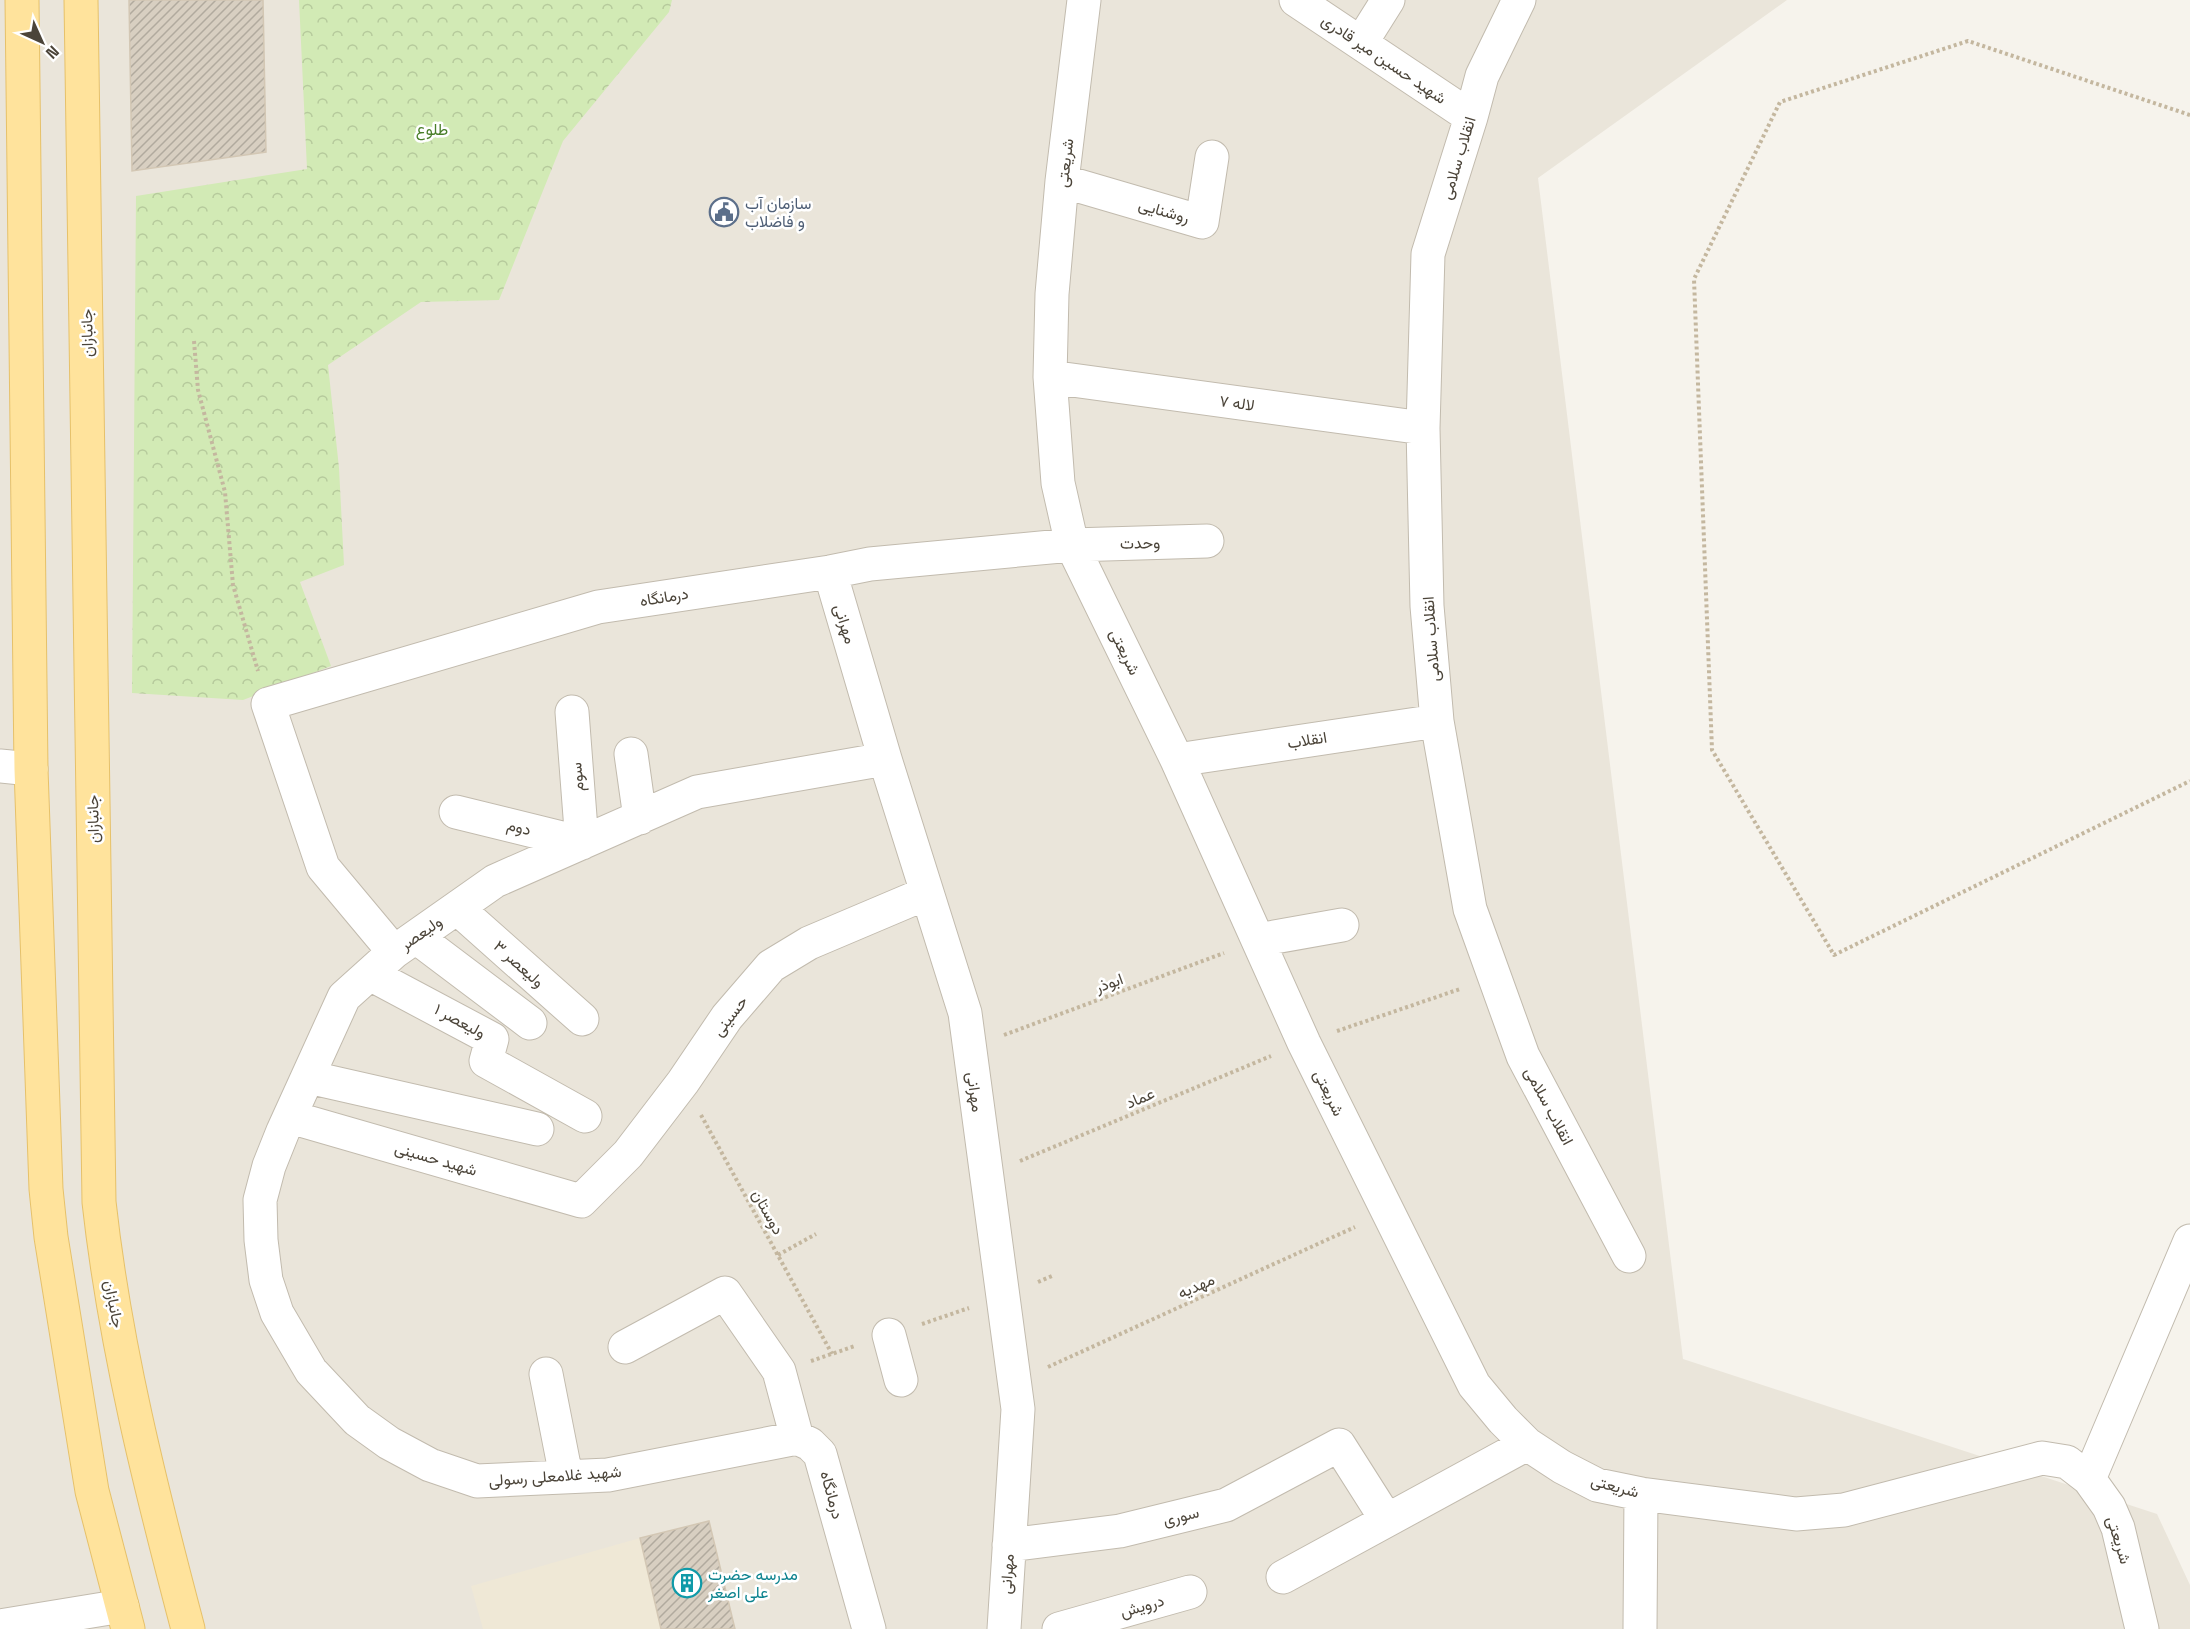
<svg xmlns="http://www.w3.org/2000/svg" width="2190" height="1629" viewBox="0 0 2190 1629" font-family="'Space Grotesk',Vazirmatn,sans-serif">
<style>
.residential{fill:#eae5da}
.education{fill:#efe8d6}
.park{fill:url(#park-crowns)}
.building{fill:url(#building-hatch);stroke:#d3c7b4;stroke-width:1.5}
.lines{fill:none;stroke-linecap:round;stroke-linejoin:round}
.minor-casing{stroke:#c2bbae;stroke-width:35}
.major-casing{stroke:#e6c16a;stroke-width:35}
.path{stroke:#c4b79f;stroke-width:4;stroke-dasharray:3 3;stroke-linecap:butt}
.minor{stroke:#fff;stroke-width:33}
.major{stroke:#ffe39c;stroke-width:33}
.labels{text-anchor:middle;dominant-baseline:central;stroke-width:5;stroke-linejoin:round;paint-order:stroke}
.street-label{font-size:16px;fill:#4b4439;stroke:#fff}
.park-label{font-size:16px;fill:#4a7f2a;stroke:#fff}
.service-label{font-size:16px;fill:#4e5e75;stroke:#fff;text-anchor:start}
.culture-label{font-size:16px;fill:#0d838f;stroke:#fff;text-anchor:start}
</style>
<defs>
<pattern id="park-crowns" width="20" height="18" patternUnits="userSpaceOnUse" patternTransform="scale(1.5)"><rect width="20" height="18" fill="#d2eab5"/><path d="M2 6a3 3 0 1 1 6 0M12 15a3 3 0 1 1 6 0" fill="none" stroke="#b6ca9c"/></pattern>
<pattern id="building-hatch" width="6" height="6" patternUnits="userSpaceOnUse" patternTransform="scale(1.5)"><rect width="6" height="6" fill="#d8cfc1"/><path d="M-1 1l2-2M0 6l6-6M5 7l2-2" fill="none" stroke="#b1aa9e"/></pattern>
</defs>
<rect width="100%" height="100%" fill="#f6f3ec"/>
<path class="residential" d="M0,0H1787L1538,178L1683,1359L2157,1514L2190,1585V1629H0Z"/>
<path class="education" d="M640,1538L661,1629H483L471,1586Z"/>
<path class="park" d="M299,0H672L669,12L563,141L499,300L421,302L328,365L339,468L344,565L300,582L331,666L243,700L132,693L136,196L307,169Z"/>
<path class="building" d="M129,0H263L266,152L132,171Z
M709,1521L735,1629H661L640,1538Z"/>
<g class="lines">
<g class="minor-casing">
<path id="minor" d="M1084,0L1062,181L1052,294L1050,377L1058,483L1072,545L1177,760L1304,1043L1474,1385L1503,1420L1527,1444L1562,1467L1597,1485L1641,1494L1796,1514L1844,1510L2042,1458L2067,1462L2089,1479L2109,1507L2118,1528L2142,1629
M1296,0L1471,117
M1519,0L1482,76L1471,117L1428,254L1423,428L1427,606L1437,721L1470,909L1523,1056L1629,1256
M1361,43L1388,0
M1062,181L1202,222L1212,157
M1050,377L1423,428
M830,572L885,759L965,1013L1018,1409L1004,1629
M631,754L640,818
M1177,760L1437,721
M0,766L31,769
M456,812L582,843L572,712
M457,908L582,1019
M416,937L530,1023
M1258,940L1342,925
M394,952L323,867L268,704L598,607L830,572L870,564L1072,545L1207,541
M370,974L492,1039L486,1061L585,1116
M308,1077L537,1129
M290,1117L581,1201L628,1154L683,1082L727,1017L771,966L809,943L927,893
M889,1335L901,1380
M625,1347L725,1293L779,1371L797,1438L810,1444L820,1454L869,1629
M546,1374L566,1476
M797,1438L608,1475L477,1481L430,1465L389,1443L357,1420L311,1371L277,1313L266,1280L261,1240L260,1200L269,1166L283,1131L344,997L394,952L495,881L697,792L885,759
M2089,1479L2190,1241
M1009,1545L1120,1531L1226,1505L1339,1445L1386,1519
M1283,1577L1527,1444
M0,1626L122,1606
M1059,1629L1190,1592
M1640,1629L1641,1494"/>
</g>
<g class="major-casing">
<path id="major" d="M22,0L31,769L46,1189L51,1237L92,1491L128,1629
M81,0L99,1202C115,1347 151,1489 188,1629"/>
</g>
<path class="path" d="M2190,115L1968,41L1780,102L1694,279L1712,750L1834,955L2190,781
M194,341L198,390L225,492L233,585L258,671
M1337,1031L1460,989
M1004,1035L1224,953
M701,1115L832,1354
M1020,1161L1271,1056
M778,1255L816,1234
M1038,1282L1052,1276
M922,1324L969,1308
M811,1361L855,1346
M1048,1367L1355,1227"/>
<use href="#minor" class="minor"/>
<use href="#major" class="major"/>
</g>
<defs>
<g id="civic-ring" transform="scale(1.5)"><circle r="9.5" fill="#fff" stroke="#5c6f8a" stroke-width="1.5"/><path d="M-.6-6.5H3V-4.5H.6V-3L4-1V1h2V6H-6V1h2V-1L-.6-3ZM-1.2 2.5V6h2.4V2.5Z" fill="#5c6f8a"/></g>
<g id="building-ring" transform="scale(1.5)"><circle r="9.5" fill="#fff" stroke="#0f9aa8" stroke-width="1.5"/><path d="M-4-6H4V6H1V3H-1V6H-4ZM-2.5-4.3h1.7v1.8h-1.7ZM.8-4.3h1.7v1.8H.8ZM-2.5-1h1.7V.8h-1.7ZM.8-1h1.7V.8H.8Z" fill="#0f9aa8"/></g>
</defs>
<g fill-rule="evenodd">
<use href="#civic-ring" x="724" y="212"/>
<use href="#building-ring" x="687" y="1583"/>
</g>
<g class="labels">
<g class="street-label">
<text transform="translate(1384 59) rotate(34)">شهید حسین میر قادری</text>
<text transform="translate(1458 158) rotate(-73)">انقلاب سلامی</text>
<text transform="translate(1065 163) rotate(-83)">شریعتی</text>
<text transform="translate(1164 211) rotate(16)">روشنایی</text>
<text transform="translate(87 333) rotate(-91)">جانبازان</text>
<text transform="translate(1237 403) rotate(8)">لاله ۷</text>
<text transform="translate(1140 543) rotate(-1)">وحدت</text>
<text transform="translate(664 597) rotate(-9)">درمانگاه</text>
<text transform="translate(845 624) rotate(73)">مهرانی</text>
<text transform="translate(1431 639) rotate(-94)">انقلاب سلامی</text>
<text transform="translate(1125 652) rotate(64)">شریعتی</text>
<text transform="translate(1307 740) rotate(-9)">انقلاب</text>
<text transform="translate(577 777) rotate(-95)">سوم</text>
<text transform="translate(93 819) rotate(-91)">جانبازان</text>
<text transform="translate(519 827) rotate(14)">دوم</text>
<text transform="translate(421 933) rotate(-35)">ولیعصر</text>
<text transform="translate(519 964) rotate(42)">ولیعصر ۳</text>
<text transform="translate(1109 983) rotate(-20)">ابوذر</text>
<text transform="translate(730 1016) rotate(-52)">حسینی</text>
<text transform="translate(460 1021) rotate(28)">ولیعصر ۱</text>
<text transform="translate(975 1092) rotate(82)">مهرانی</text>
<text transform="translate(1329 1093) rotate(64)">شریعتی</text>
<text transform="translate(1140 1098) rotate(-23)">عماد</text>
<text transform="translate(1549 1106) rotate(62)">انقلاب سلامی</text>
<text transform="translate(436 1159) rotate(16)">شهید حسینی</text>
<text transform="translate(768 1212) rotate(61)">دوستان</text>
<text transform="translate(1196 1286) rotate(-24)">مهدیه</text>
<text transform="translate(114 1304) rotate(79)">جانبازان</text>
<text transform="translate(555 1476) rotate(-4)">شهید غلامعلی رسولی</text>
<text transform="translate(1615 1486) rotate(15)">شریعتی</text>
<text transform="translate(832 1495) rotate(75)">درمانگاه</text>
<text transform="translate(1181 1516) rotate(-14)">سوری</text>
<text transform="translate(2119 1540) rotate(73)">شریعتی</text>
<text transform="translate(1007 1574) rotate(-86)">مهرانی</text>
<text transform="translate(1142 1606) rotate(-16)">درویش</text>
</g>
<g class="park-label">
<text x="432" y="129">طلوع</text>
</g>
<g class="service-label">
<text x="745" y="203">سازمان آب<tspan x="745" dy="18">و فاضلاب</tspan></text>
</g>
<g class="culture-label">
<text x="708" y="1574">مدرسه حضرت<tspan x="708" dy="18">علی اصغر</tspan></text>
</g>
</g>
<g transform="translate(42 42) rotate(135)" stroke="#ffffff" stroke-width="4.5" paint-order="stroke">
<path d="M0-4.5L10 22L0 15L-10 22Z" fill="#4b4439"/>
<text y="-9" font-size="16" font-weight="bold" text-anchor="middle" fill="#4b4439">N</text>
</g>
</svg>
